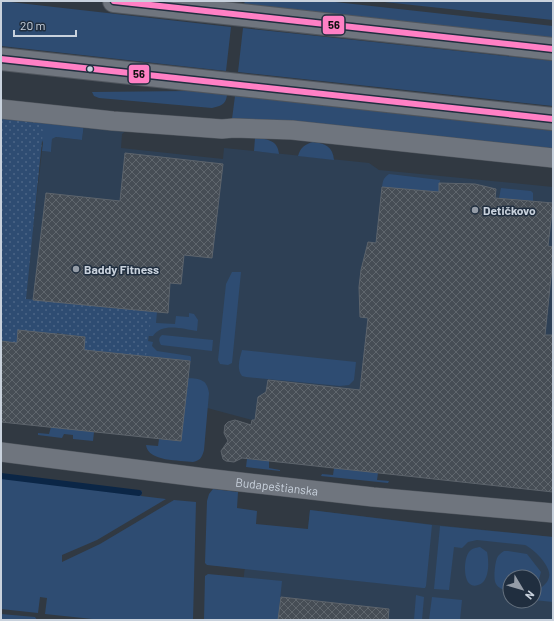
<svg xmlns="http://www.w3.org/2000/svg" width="554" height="621" viewBox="0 0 554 621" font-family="Barlow,sans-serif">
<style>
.built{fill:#2e4055;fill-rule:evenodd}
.grass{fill:#2e4c72}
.park{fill:url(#park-dots)}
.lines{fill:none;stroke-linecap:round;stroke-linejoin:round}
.stream{stroke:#0b2646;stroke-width:6}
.building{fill:url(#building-cross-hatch);stroke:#5d646c}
.minor-casing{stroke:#50565e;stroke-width:20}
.tertiary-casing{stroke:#50565e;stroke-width:24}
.minor{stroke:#6f757e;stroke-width:19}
.tertiary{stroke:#6f757e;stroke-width:22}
.bus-1-casing{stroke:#202e3f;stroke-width:9}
.bus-1{stroke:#ff80c5;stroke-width:6}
.bus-dot{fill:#c9d2dd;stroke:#202e3f;stroke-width:1.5}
.poi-dot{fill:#949ca7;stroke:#202e3f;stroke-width:1.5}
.labels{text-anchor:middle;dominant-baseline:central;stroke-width:3;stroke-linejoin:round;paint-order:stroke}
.poi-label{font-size:12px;font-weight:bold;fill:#c9d2dd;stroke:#202e3f;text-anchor:start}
.street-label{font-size:12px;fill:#c9d2dd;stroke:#202e3f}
.line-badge{stroke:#202e3f;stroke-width:1.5}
.pale-badge-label{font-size:11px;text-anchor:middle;font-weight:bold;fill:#111}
</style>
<defs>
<pattern id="park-dots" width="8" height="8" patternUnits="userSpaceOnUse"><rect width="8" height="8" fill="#2e4c72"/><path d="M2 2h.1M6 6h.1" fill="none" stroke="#4b6586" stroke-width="1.8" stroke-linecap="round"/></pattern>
<pattern id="building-cross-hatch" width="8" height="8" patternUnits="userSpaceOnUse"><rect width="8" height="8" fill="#464d55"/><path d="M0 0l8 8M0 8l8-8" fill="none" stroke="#5f666d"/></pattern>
</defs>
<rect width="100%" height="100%" fill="#313942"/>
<path class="built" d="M84,125L127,130L122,134L121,148L223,159L224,148L254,151L369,163L379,170L553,187V453L252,420L185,402L57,338L62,322L25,299L42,151L51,152L52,139L56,137L82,140Z
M310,510L436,525L553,537V620H239L248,539L307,535ZM510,577H534V601H510Z"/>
<path class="grass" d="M1,1L231,27L226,71L1,46Z
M245,1H326L553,26V38L244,4Z
M375,1H553V20Z
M243,28L553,61V106L238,72Z
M188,91L227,95C226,105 220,106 212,108L99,98L94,96L92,92Z
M235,96L553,131V149L295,121L232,119Z
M35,120L84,124L82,140L56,137L52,139L51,152L42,151L43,143Z
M255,138C267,139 278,140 279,154L254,151Z
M313,142C325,143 333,147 334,160L298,156C300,148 305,144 313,142Z
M389,174L440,180L439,192L382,187C383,181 383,178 389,174Z
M501,188L531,191L533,193V201L499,198Z
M232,272H241L232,363L228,365L220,364L218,360L226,284Z
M34,300L157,312L156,323L175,324L176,316L189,317V313L194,314L198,320L197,331C183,329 162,322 153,336H148Z
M162,335L213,340L212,351L161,345C159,341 158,338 162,335Z
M148,341L153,342L152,346L157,351L190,356L191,357V361L109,352Z
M242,350L356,362L354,380L349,385L340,386L246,377L242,376C236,368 240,358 242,350Z
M188,378C200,379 207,379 209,393L204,450C202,457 201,460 193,462C180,460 148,462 146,445L158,446L159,439L181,441Z
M51,427L94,432L93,441L73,439V435L64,434L62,438L38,435V433L49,434Z
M247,459L269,461V468L280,470V471L246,467Z
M334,468L378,473L377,480L389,481L388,483L321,476L322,474L333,475Z
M1,474L142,491L141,496L166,499L97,540L62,555V562L100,544L174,500L196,502L193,620H102L45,614L47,598L40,597L38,613L1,609Z
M213,489L238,492L237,508L257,511L256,524L308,529L310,510L432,525L426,586L425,588H423L207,565L205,563L207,501L209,494Z
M440,526L553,537V602L534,600V593C539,589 548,584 549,577C552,567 534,549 525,545L477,540L468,542L462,548L454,547L449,590L434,589Z
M480,547L487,552C489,561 490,582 478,585C475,586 472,586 470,584C463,579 464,558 469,552C472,548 475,548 480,547Z
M504,551H508L527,554L541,572L539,579L534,583V577H510V590C504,590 499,589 496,584C493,580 495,563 497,558C498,555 501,553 504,551Z
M208,574L282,581L278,620H204L205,576Z
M416,595L424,597L422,620H414Z
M432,597L462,600L460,620H429Z
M1,614L35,617L37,620H1Z"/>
<path class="park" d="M1,116L35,120L42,128L43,131L26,299L152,312L146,356L84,350L85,337L57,333V335L18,330L17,343L1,341Z"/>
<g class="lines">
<path class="stream" d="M1,476L139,493"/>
</g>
<path class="building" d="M125,153L223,164L212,258L184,255L181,284L170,283L168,313L33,300L46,193L120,201Z
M439,183L475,184L496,189L495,198L553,203L548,246L553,247V258L545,335H553V492L242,458L234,462L226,461L223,459L221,451L228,441L224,433L225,425L228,422L235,420L251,425L252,420H255L258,397L266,392L268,380L360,390L368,318L360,317L359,287L361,270L368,242L376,243L382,187L439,192Z
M18,330L85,337L84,350L190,361L181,441L1,422V341L17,343Z
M281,597L389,609L388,620H278Z"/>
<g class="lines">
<g class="minor-casing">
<g id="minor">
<path d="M1,109L113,121L222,129L234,128L292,130L553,158"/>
<path id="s1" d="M1,452L205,478L373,497L553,513"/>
</g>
</g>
<g class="tertiary-casing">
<path id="tertiary" d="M114,1L553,49
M1,59L553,119"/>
</g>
<use href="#minor" class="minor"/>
<use href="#tertiary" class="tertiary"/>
<g class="bus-1-casing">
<path id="bus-1" d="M114,1L553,49
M1,59L553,119"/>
</g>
<use href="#bus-1" class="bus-1"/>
</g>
<circle class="bus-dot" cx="90" cy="69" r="3.5"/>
<g class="poi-dot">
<circle cx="475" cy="210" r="4"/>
<circle cx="76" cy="269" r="4"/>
</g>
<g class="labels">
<g class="poi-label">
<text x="483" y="210">Detičkovo</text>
<text x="84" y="269">Baddy Fitness</text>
</g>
<g class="street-label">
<text stroke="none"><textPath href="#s1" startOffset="278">Budapeštianska</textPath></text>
</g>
</g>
<g class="line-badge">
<rect x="322" y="15" width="23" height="20" rx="4" fill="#ff80c5"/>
<rect x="128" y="64" width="22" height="20" rx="4" fill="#ff80c5"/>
</g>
<g class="pale-badge-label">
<text x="334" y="29">56</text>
<text x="139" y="78">56</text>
</g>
<rect width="554" height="621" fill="none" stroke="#c9d2dd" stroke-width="4"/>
<g transform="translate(522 589) rotate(128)"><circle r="19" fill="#202e3f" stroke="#64707e"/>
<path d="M0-3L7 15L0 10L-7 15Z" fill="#949ca7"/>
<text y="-6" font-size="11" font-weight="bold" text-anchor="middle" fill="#c9d2dd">N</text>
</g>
<path d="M14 30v6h62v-6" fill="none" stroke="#c9d2dd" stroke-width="2"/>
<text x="20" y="30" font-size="12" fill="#c9d2dd" stroke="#202e3f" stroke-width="3" paint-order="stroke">20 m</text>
</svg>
